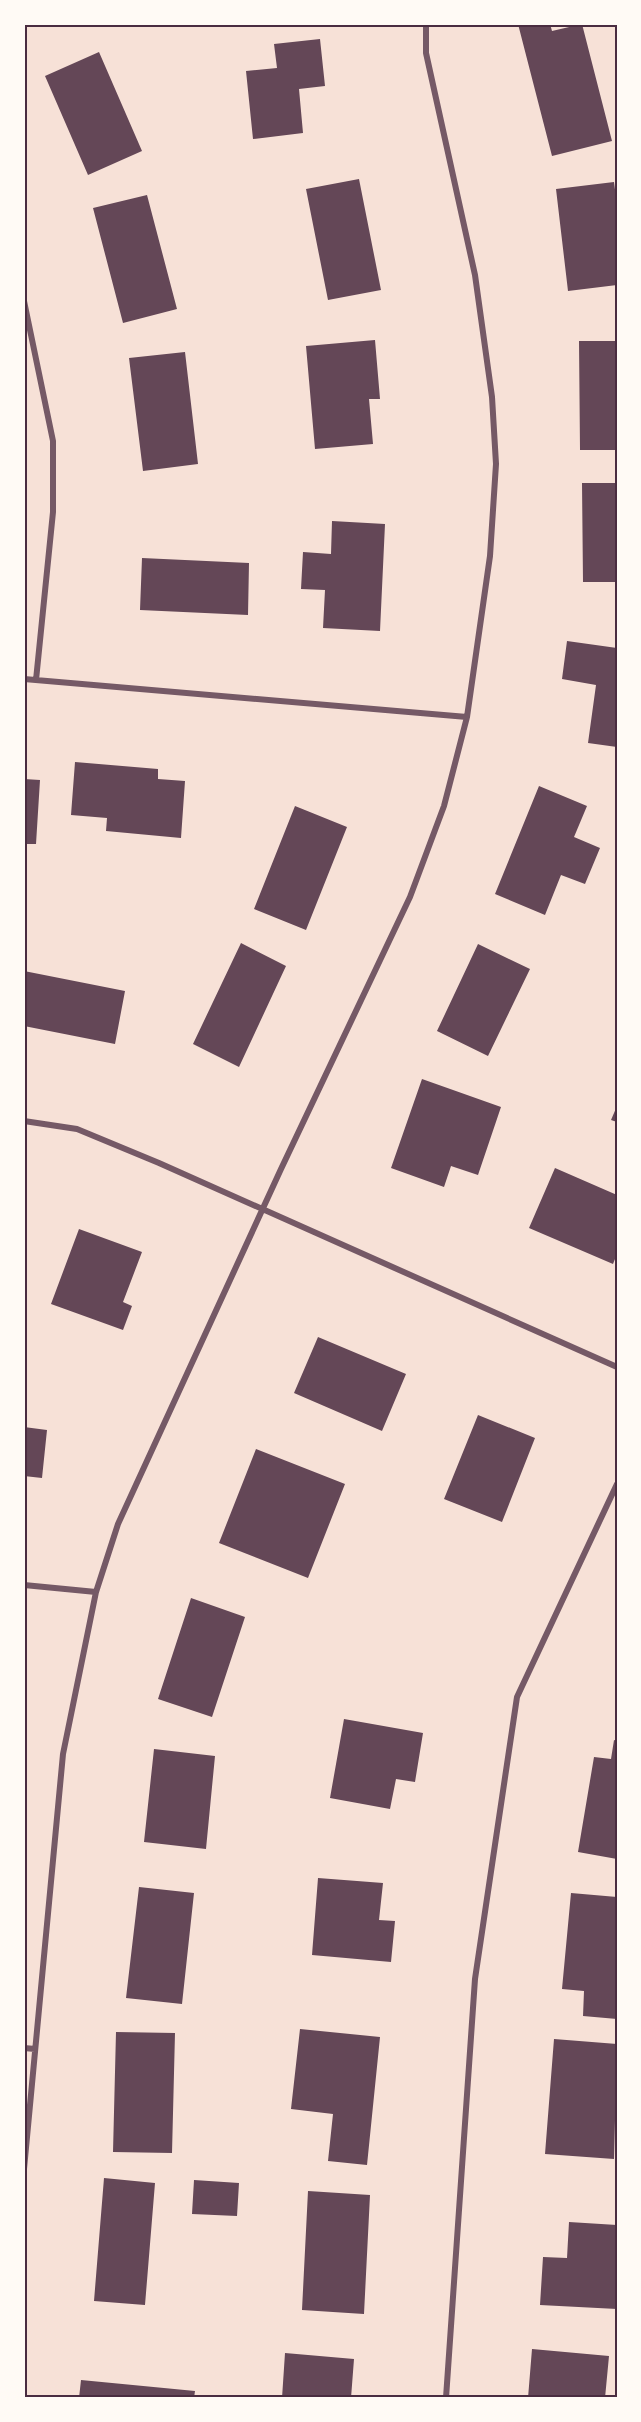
<svg xmlns="http://www.w3.org/2000/svg" width="641" height="2422" viewBox="0 0 641 2422" font-family="'DM Sans',sans-serif">
<style>
.building{fill:#644757}
.lines{fill:none;stroke-linecap:round;stroke-linejoin:round}
.minor{stroke:#755966;stroke-width:6}
.neatline{fill:none;stroke:#4a2c40;stroke-width:2}
</style>
<rect width="100%" height="100%" fill="#f7e1d7"/>
<path class="building" d="M518,24H550L552,31L582,24L612,141L552,156Z
M320,39L325,86L299,89L303,133L253,139L246,71L277,68L274,44Z
M99,52L142,151L88,175L45,76Z
M359,179L381,290L328,300L306,189Z
M614,182L617,205V285L568,291L556,189Z
M147,195L177,309L123,323L93,208Z
M375,340L380,399H369L373,444L315,449L306,346Z
M579,341H617V450H580Z
M185,352L198,464L143,471L129,358Z
M582,483H617V582H583Z
M332,521L385,524L380,631L323,628L325,590L301,589L303,552L331,554Z
M142,558L249,563L248,615L140,610Z
M567,641L617,648V747L588,743L596,685L562,679Z
M75,762L158,769V779L185,781L181,838L106,831L107,818L71,815Z
M24,779L40,780L36,844H24Z
M539,786L587,806L574,837L600,848L585,884L561,875L545,915L495,894Z
M295,806L347,827L306,930L254,909Z
M241,943L286,966L239,1067L193,1044Z
M478,944L530,969L488,1056L437,1031Z
M24,971L125,991L115,1044L24,1026Z
M422,1079L501,1107L478,1175L451,1166L444,1187L391,1168Z
M617,1106V1122L611,1120Z
M555,1168L617,1195V1254L613,1264L529,1228Z
M79,1229L142,1252L123,1302L132,1306L123,1330L51,1304Z
M318,1337L406,1374L382,1431L294,1393Z
M478,1415L535,1438L502,1522L444,1499Z
M24,1427L47,1430L42,1478L24,1476Z
M256,1449L345,1484L308,1578L219,1543Z
M191,1598L245,1617L212,1717L158,1699Z
M344,1719L423,1733L415,1782L396,1779L390,1809L330,1798Z
M614,1740L617,1741V1859L578,1852L594,1757L611,1759Z
M154,1749L215,1756L206,1849L144,1842Z
M318,1878L383,1883L379,1920L395,1921L391,1962L312,1955Z
M139,1887L194,1893L182,2004L126,1998Z
M571,1893L617,1897V2019L583,2016L584,1991L562,1989Z
M300,2029L380,2037L367,2165L328,2161L333,2114L291,2109Z
M116,2032L175,2033L172,2153L113,2152Z
M554,2039L617,2044L614,2159L545,2154Z
M104,2178L155,2183L145,2305L94,2301Z
M194,2180L239,2183L237,2216L192,2214Z
M308,2191L370,2195L364,2314L302,2310Z
M569,2222L617,2225V2309L540,2305L543,2257L567,2258Z
M532,2349L609,2356L605,2398H528Z
M285,2353L354,2359L351,2398H282Z
M81,2380L195,2391L194,2398H79Z"/>
<g class="lines">
<path class="minor" d="M24,301L53,441V512L36,680
M24,679L467,717
M24,1121L77,1129L159,1163L617,1367
M24,1585L96,1592
M24,2048L35,2049
M24,2169L63,1754L96,1592L118,1524L281,1169L410,897L444,806L467,717L490,556L496,464L492,397L475,275L426,53V24
M446,2398L475,1979L517,1697L617,1484"/>
</g>
<rect width="641" height="2422" fill="none" stroke="#fffaf5" stroke-width="51"/>
<rect x="26" y="26" width="590" height="2370" class="neatline"/>
</svg>
